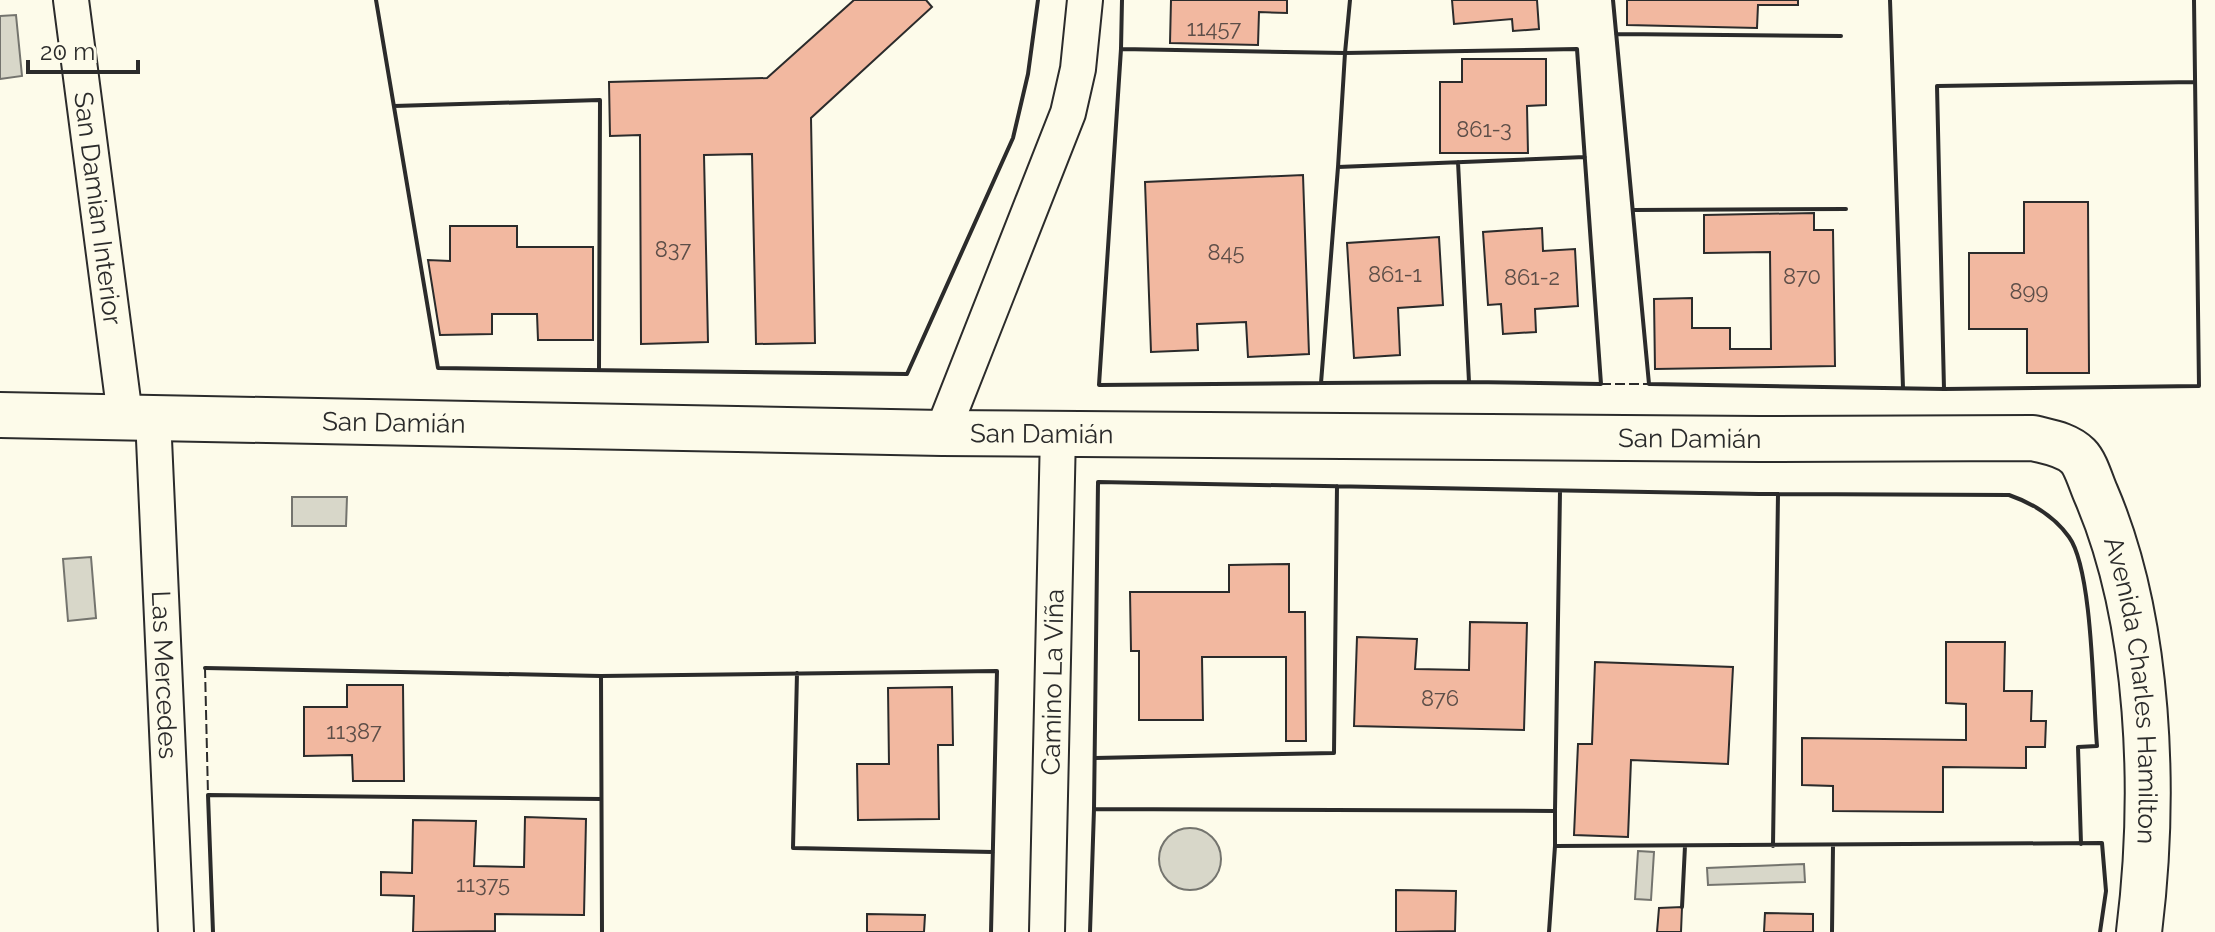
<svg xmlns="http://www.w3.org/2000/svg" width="2215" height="932" viewBox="0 0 2215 932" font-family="Raleway,sans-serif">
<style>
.water{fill:#d8d7c9;stroke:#74746e;stroke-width:2}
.building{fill:#f2b8a0;stroke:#2b2b2b;stroke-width:2}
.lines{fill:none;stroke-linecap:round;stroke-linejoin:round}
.street-casing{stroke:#2b2b2b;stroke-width:38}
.secondary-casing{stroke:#2b2b2b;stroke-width:48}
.street{stroke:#fdfbea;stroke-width:34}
.secondary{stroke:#fdfbea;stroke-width:44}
.fence{stroke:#2b2b2b;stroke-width:2;stroke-dasharray:10 4;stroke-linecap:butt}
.wall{stroke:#2b2b2b;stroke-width:4}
.labels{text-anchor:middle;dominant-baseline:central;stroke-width:6;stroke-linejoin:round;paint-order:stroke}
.number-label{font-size:22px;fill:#5d4e48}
.street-label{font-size:26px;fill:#2b2b2b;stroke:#fdfbea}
</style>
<rect width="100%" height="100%" fill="#fdfbea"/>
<path class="water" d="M16,15L22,76L0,79V16Z
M292,497H347L346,526H292Z
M91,557L96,618L68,621L63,559Z
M1159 859a31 31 0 1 1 62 0a31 31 0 1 1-62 0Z
M1638,851L1654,852L1651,900L1635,899Z
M1804,864L1805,882L1708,885L1707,868Z"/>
<path class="building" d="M854,0H926L932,7L811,118L815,343L756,344L752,154L704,155L708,342L641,344L640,135L610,136L609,82L767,78Z
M1171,0H1287V13L1259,12L1258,45L1170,43Z
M1452,0H1537L1539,29L1513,31L1512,19L1454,24Z
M1627,0H1798V5H1758L1757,28L1627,25Z
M1462,59H1546V105L1527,106L1528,153H1440V82H1462Z
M1303,175L1309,354L1248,357L1246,322L1197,324L1198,350L1151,352L1145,182Z
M2024,202H2088L2089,373H2027V329H1969V253H2024Z
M1814,213V230H1833L1835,366L1655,369L1654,299L1692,298V328H1730V349H1771L1770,252L1704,253V215Z
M450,226H517V247H593V340H538L537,314H492V334L440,335L428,260L450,261Z
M1542,228L1543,251L1575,249L1578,306L1535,309L1536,332L1503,334L1501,304L1488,305L1483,232Z
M1439,237L1443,305L1398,308L1400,355L1354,358L1347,243Z
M1289,564V612H1305L1306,741H1286V657H1202L1203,720H1139V651H1131L1130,592H1229V565Z
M1470,622L1527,623L1524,730L1354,726L1357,637L1417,639L1415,669L1469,670Z
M1946,642H2005L2004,691H2032L2031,721H2046L2045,747H2026V768L1943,767V812L1833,811V786L1802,785V738L1966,740V704L1946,703Z
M1595,662L1733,667L1728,764L1631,760L1628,837L1574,835L1578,744H1592Z
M347,685H403L404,781H353L352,755L304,756V707H347Z
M952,687L953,745H938L939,819L858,820L857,764H889L888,688Z
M525,817L586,819L584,915L495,914V931L413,932L414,896L381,895V872L412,873L413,820L476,821L474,866L524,867Z
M1396,890L1456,891L1455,931L1396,932Z
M1682,907L1681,932H1657L1659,908Z
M1765,913L1813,914V932H1764Z
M867,914L925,915L924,932H867Z"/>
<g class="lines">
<g class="street-casing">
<g id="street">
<path id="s1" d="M71,0L125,416"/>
<path id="s2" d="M153,417L176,932"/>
<path d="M942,433L1068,113L1078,69L1085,0"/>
<path id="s3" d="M1047,932L1058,433"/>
</g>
</g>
<g class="secondary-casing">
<g id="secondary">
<path id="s4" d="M0,415L942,433L1759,439L2033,438C2048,442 2066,444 2078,456C2086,464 2091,483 2096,494C2151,622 2156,796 2139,932"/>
</g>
</g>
<use href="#street" class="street"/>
<use href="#secondary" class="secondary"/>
<path class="fence" d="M1601,384H1649
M205,668L208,795"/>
<path class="wall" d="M376,0L438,368L907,374L1013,138L1028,74L1038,0
M1122,0L1121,49L1345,53L1338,167L1585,157
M1350,0L1345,53L1577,49L1601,384L1469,382L1458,162
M1613,0L1649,384L1944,389L1937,86L2195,82
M1890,0L1903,388
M1616,34L1841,36
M1121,49L1099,385L1321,383
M394,106L600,100L599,370
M1338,167L1321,383L1469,382
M1633,210L1846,209
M1944,389L2199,386L2194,0
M205,668L601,676
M797,673L793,848L993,852
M1095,758L1334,753L1337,486
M1094,809L1098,482L1759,494L2009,495C2032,503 2054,516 2069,537C2093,570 2093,700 2097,746L2078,747L2081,844
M1555,811L1560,491
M1773,846L1778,494
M1682,907L1685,846
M213,932L208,795L601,799
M602,932L601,676L997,671L991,932
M1090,932L1094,809L1555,811V846L2102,843L2106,891L2100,932
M1549,932L1555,846
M1832,932L1833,846"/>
</g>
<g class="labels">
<g class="number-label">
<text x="1214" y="28">11457</text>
<text x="1484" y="129">861-3</text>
<text x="673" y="249">837</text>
<text x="1226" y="252">845</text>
<text x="1395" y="274">861-1</text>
<text x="1802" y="276">870</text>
<text x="1532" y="277">861-2</text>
<text x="2029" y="291">899</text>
<text x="1440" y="698">876</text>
<text x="354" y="731">11387</text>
<text x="483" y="884">11375</text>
</g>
<g class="street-label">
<text stroke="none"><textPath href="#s1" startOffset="210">San Damian Interior</textPath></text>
<text stroke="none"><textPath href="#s4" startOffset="394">San Damián</textPath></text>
<text stroke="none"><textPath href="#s4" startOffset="1042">San Damián</textPath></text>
<text stroke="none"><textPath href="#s4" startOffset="1690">San Damián</textPath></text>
<text stroke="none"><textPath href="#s2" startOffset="258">Las Mercedes</textPath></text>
<text stroke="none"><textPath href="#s3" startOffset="250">Camino La Viña</textPath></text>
<text stroke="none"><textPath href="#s4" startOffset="2326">Avenida Charles Hamilton</textPath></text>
</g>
</g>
<path d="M28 60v12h110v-12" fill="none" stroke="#2b2b2b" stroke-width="4"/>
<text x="40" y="60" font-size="24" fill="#2b2b2b" stroke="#fdfbea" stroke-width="6" paint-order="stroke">20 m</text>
</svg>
